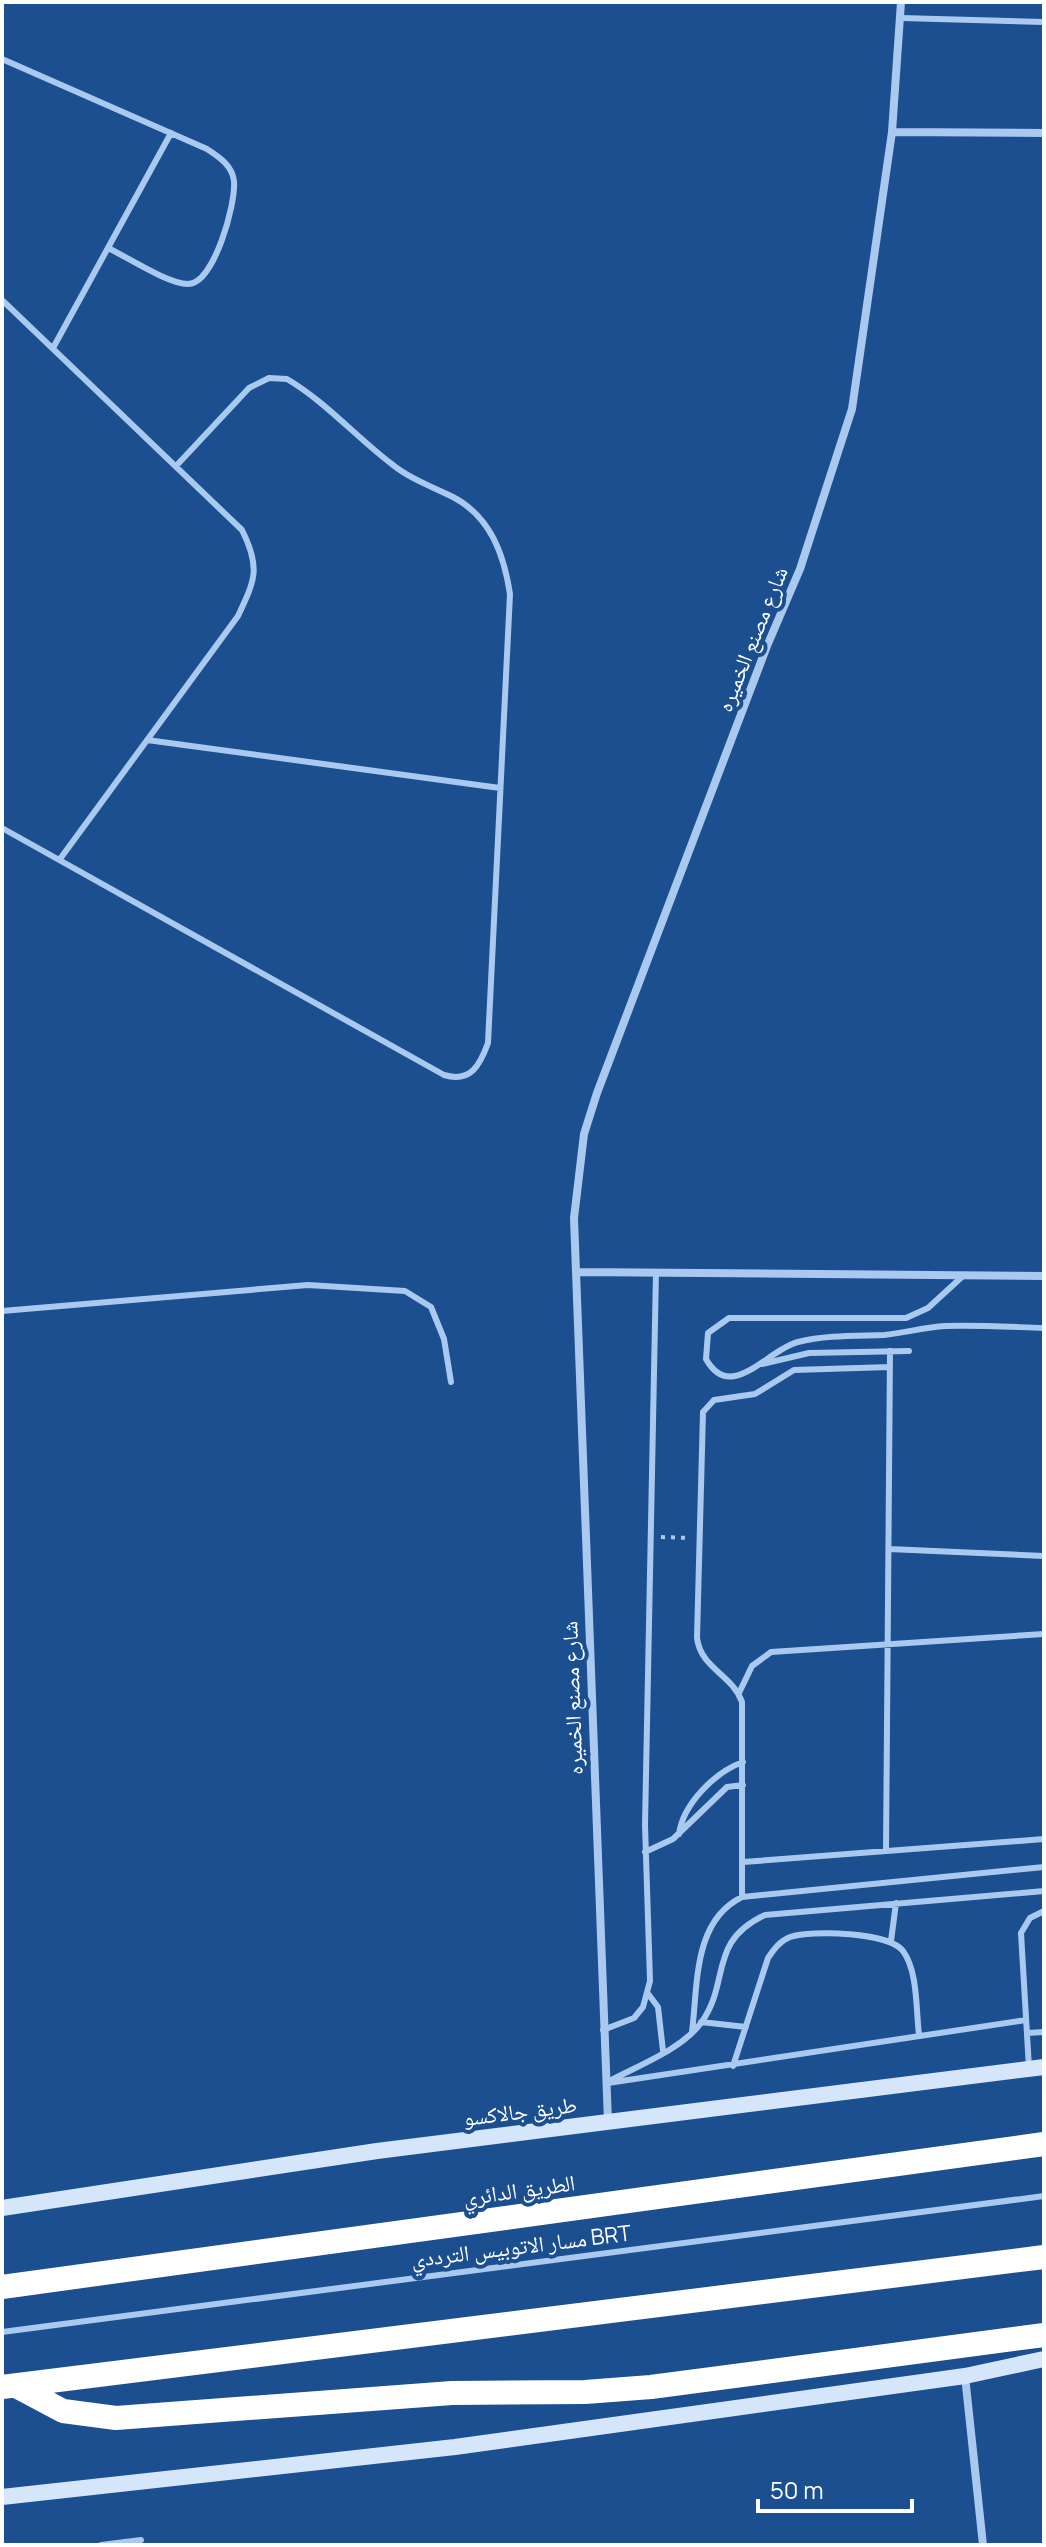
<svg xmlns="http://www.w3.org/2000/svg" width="1046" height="2547" viewBox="0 0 1046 2547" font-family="Manrope,'Noto Naskh Arabic',sans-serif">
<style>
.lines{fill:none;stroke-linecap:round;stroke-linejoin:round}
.path{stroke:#a9c9ee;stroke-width:4;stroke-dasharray:4 6;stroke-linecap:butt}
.lane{stroke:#a9c9ee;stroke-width:6}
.street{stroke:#a9c9ee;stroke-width:8}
.secondary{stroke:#d6e6fa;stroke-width:16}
.highway{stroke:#fff;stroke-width:24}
.labels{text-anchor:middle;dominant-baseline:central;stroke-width:8;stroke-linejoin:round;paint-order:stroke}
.street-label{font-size:22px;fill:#fff;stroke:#1b4f8f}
</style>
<rect width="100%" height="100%" fill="#1b4f8f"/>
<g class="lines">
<path class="path" d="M661,1537L689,1538"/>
<path class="lane" d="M901,18L1044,22
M2,59L207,149C219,157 232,165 234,181C236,204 214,284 188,284C168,284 127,257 108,248
M2,300L242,530C261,568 255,580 238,616L60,859
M53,348L171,133
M147,740L500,788
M2,828L444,1075C471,1083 480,1065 488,1043L510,594C504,555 491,517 453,497C433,487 410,479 393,465C357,438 326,402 287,379L269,378L249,388L177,465
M964,1275L928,1308L906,1318H729L708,1333L706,1359C731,1404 768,1349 798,1342C826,1335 857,1336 884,1335C905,1333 925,1327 945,1326C978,1325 1011,1327 1044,1328
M2,1311L308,1285L405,1291L431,1307L444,1339L451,1382
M762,1364L809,1353L909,1351
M889,1549L1044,1556
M739,1693L752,1666L771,1652L1044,1634
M679,1834C683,1804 715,1772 743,1762
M886,1851L890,1351
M645,1852L673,1839L727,1787L743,1785
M743,1862L1044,1839
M742,1897V1702C732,1674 701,1669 697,1638L703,1412L714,1400L755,1394L794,1370L890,1367
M891,1941L896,1903
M649,1995L658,2007L663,2051
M701,2022L746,2027
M603,2030L634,2018L643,2007L650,1981L645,1825L656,1272
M692,2032C698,1984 693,1921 742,1897L1044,1867
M1027,2033L1044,2032
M733,2066L768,1958C774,1949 780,1941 790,1937C812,1930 889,1932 903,1951C918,1971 916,2011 919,2035
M1029,2068L1021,1933L1030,1918L1044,1911
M606,2083C636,2066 680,2051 701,2023C731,1982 707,1942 765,1915L1044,1891
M608,2083L1026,2020
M2,2332L1044,2196
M101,2545L141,2540"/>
<path class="street" d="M892,132L1044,133
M576,1272L1044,1276
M608,2122L574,1218L584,1134L597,1093L767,646L800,569L852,409L892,132L901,2
M965,2376L983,2545"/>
<path class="secondary" d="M2,2208L377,2151L1044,2067
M2,2497L455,2447L965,2376L1044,2359"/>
<path class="highway" d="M2,2287L1044,2144
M16,2386L63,2411L116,2418L452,2393L585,2392L651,2387L1044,2335
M2,2387L1044,2257"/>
</g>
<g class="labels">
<g class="street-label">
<text transform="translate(752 639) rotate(-68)">شارع مصنع الخميره</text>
<text transform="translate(572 1698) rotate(-92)">شارع مصنع الخميره</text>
<text transform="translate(520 2111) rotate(-7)">طريق جالاكسو</text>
<text transform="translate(519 2190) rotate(-8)">الطريق الدائري</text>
<text transform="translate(521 2246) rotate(-7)">مسار الاتوبيس الترددي BRT</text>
</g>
</g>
<rect width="1046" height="2547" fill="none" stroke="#ffffff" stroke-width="8"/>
<path d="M758 2499v12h154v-12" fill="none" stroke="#ffffff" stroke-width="4"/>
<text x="770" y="2499" font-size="24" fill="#ffffff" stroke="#1b4f8f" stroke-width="6" paint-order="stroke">50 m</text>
</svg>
